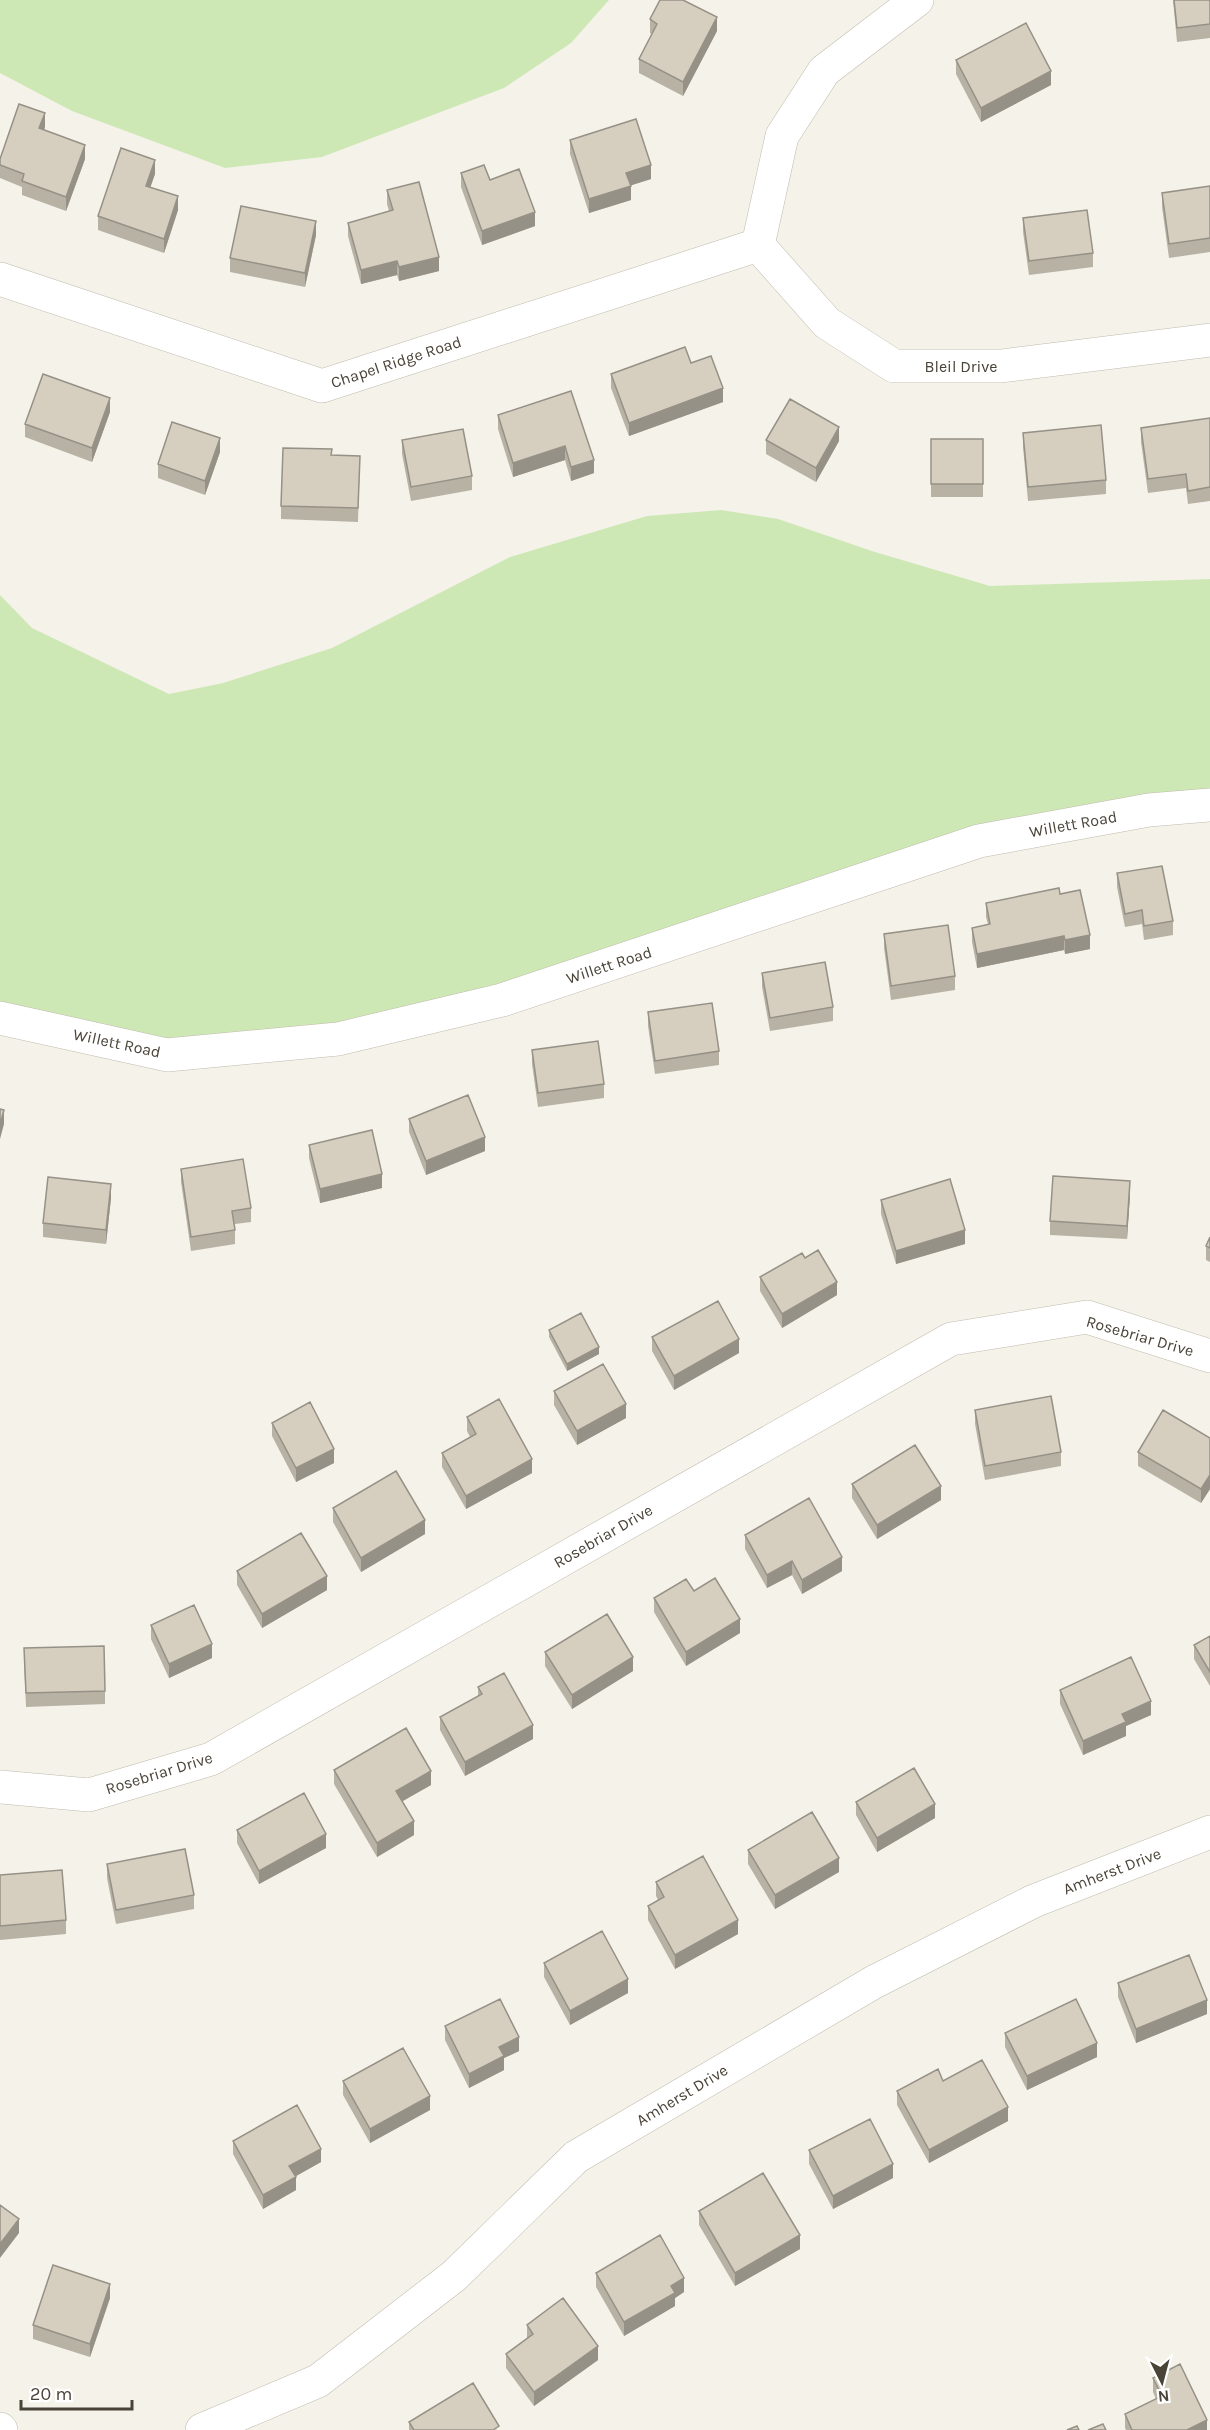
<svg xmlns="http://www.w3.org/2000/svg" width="1210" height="2430" viewBox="0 0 1210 2430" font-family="Karla,sans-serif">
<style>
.green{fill:#cee8b5}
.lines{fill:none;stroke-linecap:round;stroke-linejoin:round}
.minor-casing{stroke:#c0bbad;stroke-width:34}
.minor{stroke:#fff;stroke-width:33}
.wall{fill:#b8b2a5}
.shaded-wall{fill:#969186}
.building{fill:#d6cfc0;stroke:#969186;stroke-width:1.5}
.labels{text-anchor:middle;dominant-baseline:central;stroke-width:5;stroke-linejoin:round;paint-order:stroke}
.street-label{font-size:16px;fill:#494338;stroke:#fff}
</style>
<rect width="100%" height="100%" fill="#f5f2ea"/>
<path class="green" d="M0,0H609L571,43L504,88L322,157L225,168L72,111L0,73Z
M721,510L778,519L875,552L990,586L1210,579V805L979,841L502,1000L167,1055L0,1018V595L32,628L169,694L223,683L332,648L510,557L647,516Z"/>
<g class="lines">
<g class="minor-casing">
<path id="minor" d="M758,245L827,323L894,366H1001L1210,340
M758,245L782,136L824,71L917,0
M0,279L322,386L758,245
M0,1018L167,1055L338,1039L502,1000L979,841L1149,810L1210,805
M0,1787L89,1795L211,1759L951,1339L1087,1317L1210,1356
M0,2429L1,2430
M202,2430L318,2381L454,2276L576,2157L874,1982L1034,1901L1210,1832"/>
</g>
<use href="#minor" class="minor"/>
</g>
<path class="wall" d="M1173,0H1210V38L1177,42Z
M650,19L717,31L683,96L639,73V59L652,34L650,33Z
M956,60L1051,85L981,122L956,74Z
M45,127L44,130L85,159L66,211L22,195V187L0,178V159Z
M570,140L651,179L631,185V200L589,213L570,154Z
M461,173L490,180L535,226L482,245L461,187Z
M155,174L150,187L178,210L164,253L98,230V216Z
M1210,186V252L1169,258L1162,207V193Z
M387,190L439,271L399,281L397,275L361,284L348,236V223L389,211L387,204Z
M1023,218L1093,253V267L1029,275L1023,232Z
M316,235L305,287L230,272V258Z
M691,363L723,402L629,436L611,388V374Z
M571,391L594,473L571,481L565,460L513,477L498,429V415Z
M110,412L92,462L25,437V424Z
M1210,418V501L1188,504L1186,488L1148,493L1141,442V428Z
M1023,433L1106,480V494L1028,501L1023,447Z
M931,439H983V497H931Z
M402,440L472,476V490L411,501L402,454Z
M766,440L839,441L816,482L766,454Z
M220,452L205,495L158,478V464Z
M332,455L360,456L358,522L281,519V506Z
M1117,873L1173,921V935L1144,940L1142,924L1125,927L1117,887Z
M1060,894L1090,949L1065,954L1064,950L977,968L972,942V928L988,924L986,917V903Z
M884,934L955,976V990L891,1000L884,948Z
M762,973L833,1007V1021L770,1031L762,987Z
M648,1012L719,1051V1065L655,1074L648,1026Z
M532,1050L604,1084V1098L538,1107L532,1064Z
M409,1119L485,1151L426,1175L409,1132Z
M309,1145L382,1188L320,1203L309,1158Z
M181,1169L251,1208V1222L235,1224V1244L191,1251L181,1182Z
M1130,1195L1127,1239L1050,1235V1221Z
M111,1198L106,1244L43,1237V1223Z
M881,1200L965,1244L896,1264L881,1214Z
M1210,1237V1262L1206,1260V1246Z
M805,1258L837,1295L782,1328L760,1291V1277Z
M549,1330L599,1354L567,1371L549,1337Z
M652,1337L739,1353L674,1390L652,1351Z
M554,1391L626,1418L577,1445L554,1405Z
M975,1410L1061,1452V1466L985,1480L975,1424Z
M467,1417L532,1473L466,1509L442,1467V1453L470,1437L467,1431Z
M272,1423L334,1463L296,1482L272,1436Z
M1210,1438V1489L1201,1503L1138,1466V1452Z
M852,1484L941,1500L877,1539L852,1498Z
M333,1508L425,1534L361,1572L333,1522Z
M745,1535L842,1571L802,1594L792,1575L767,1588L745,1549Z
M237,1571L327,1590L262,1628L237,1585Z
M694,1591L740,1633L686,1666L654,1612V1598Z
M151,1625L212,1658L169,1678L151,1639Z
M1210,1636V1686L1194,1659V1645Z
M545,1652L633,1671L572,1709L545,1666Z
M24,1662L105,1691V1704L26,1707Z
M478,1687L533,1739L465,1776L440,1730V1717L478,1696Z
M1060,1690L1151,1715L1126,1726V1736L1083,1755L1060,1704Z
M334,1770L431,1785L402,1801L414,1835L377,1857L334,1784Z
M856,1802L935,1818L877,1852L856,1815Z
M237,1830L326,1848L259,1884L237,1843Z
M748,1850L839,1872L775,1909L748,1864Z
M107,1864L194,1895V1909L116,1924L107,1878Z
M0,1875L66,1920V1934L0,1940Z
M656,1882L738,1934L675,1969L648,1920V1906L658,1900L656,1896Z
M544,1963L628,1993L570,2025L544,1977Z
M1118,1983L1207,2014L1136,2043L1118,1997Z
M445,2026L519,2051L504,2058V2070L469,2088L445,2040Z
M1005,2033L1097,2057L1027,2090L1005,2047Z
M343,2081L430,2110L370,2143L343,2095Z
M943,2081L1008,2121L929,2163L897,2105V2091Z
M233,2141L321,2162L296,2176V2190L263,2209L233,2154Z
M809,2150L893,2178L833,2209L809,2164Z
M699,2211L800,2249L735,2286L699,2225Z
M596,2273L684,2292L675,2298V2306L624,2336L596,2287Z
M110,2298L90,2357L33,2339V2325Z
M527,2325L598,2360L534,2406L506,2368V2354L527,2339Z
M1153,2378L1207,2430H1126L1125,2428V2414L1156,2399L1153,2392Z
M409,2422L499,2430H409Z"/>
<path class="shaded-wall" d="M717,17V31L683,96V82Z
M1051,71V85L981,122V108Z
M45,113V127L39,142V128Z
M85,145V159L66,211V197Z
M155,160V174L146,200V186Z
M651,165V179L626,187V173Z
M631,186V200L589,213V199Z
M178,196V210L164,253V239Z
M535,212V226L482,245V231Z
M316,221V235L305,287V273Z
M439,257V271L399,281V267Z
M397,261V275L361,284V270Z
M723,388V402L629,436V423Z
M110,398V412L92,462V448Z
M839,427V441L816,482V468Z
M220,438V452L205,495V481Z
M565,446V460L513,477V463Z
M594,460V473L571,481V467Z
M1090,935V949L1065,954V940Z
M1064,936V950L977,968V954Z
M4,1110V1124L0,1139V1125Z
M485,1137V1151L426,1175V1161Z
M382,1174V1188L320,1203V1189Z
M1130,1181V1195L1127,1239V1226Z
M111,1184V1198L106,1244V1230Z
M965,1230V1244L896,1264V1251Z
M837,1282V1295L782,1328V1314Z
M739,1339V1353L674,1390V1376Z
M599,1347V1354L567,1371V1364Z
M626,1404V1418L577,1445V1431Z
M334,1449V1463L296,1482V1468Z
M532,1459V1473L466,1509V1496Z
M1210,1475V1489L1201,1503V1489Z
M941,1486V1500L877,1539V1525Z
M425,1520V1534L361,1572V1558Z
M842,1557V1571L802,1594V1580Z
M792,1561V1575L767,1588V1575Z
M327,1576V1590L262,1628V1614Z
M740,1619V1633L686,1666V1652Z
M212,1644V1658L169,1678V1664Z
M633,1657V1671L572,1709V1695Z
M1151,1701V1715L1126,1726V1736L1083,1755V1741L1122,1714Z
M533,1725V1739L465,1776V1762Z
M431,1771V1785L396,1805V1791Z
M935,1804V1818L877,1852V1838Z
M414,1821V1835L377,1857V1843Z
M326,1834V1848L259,1884V1871Z
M839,1858V1872L775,1909V1895Z
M738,1920V1934L675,1969V1955Z
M628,1979V1993L570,2025V2011Z
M1207,2000V2014L1136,2043V2029Z
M519,2037V2051L504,2058V2070L469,2088V2074L499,2047Z
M1097,2043V2057L1027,2090V2076Z
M430,2096V2110L370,2143V2129Z
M1008,2107V2121L929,2163V2150Z
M321,2149V2162L289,2180V2166Z
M893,2164V2178L833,2209V2196Z
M296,2177V2190L263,2209V2195Z
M19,2219V2233L0,2258V2244Z
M800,2235V2249L735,2286V2273Z
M684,2278V2292L675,2298V2306L624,2336V2322L671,2286Z
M110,2284V2298L90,2357V2344Z
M598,2346V2360L534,2406V2392Z
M1207,2420V2430H1187Z"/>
<path class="building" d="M660,0H683L717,17L683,82L639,59L657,24L650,19Z
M1174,0H1210V24L1177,28Z
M1026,23L1051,71L981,108L956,60Z
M19,104L45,113L39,128L85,145L66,197L22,181L24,174L0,165V159Z
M636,119L651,165L626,173L631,186L589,199L570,140Z
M121,148L155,160L146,186L178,196L164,239L98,216Z
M484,165L490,180L519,169L535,212L482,231L461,173Z
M419,182L439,257L399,267L397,261L361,270L348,223L393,210L387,190Z
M1210,186V238L1169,244L1162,193Z
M241,206L316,221L305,273L230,258Z
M1087,210L1093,253L1029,261L1023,218Z
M685,347L691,363L711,356L723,388L629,423L611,374Z
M43,374L110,398L92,448L25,424Z
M571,391L594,460L571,467L565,446L513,463L498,415Z
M790,399L839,427L816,468L766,440Z
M1210,418V487L1188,491L1186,474L1148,479L1141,428Z
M172,422L220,438L205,481L158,464Z
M1101,425L1106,480L1028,487L1023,433Z
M463,429L472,476L411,487L402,440Z
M931,439H983V484H931Z
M283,448L332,449L331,455L360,456L358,508L281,506Z
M1162,866L1173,921L1144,926L1142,910L1125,914L1117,873Z
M1059,888L1060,894L1080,890L1090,935L1065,940L1064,936L977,954L972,928L990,924L986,903Z
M948,925L955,976L891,986L884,934Z
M825,962L833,1007L770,1018L762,973Z
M712,1003L719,1051L655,1061L648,1012Z
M598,1041L604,1084L538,1093L532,1050Z
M468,1095L485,1137L426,1161L409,1119Z
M0,1109L4,1110L0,1125Z
M372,1130L382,1174L320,1189L309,1145Z
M243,1159L251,1208L232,1211L235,1230L191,1237L181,1169Z
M1053,1176L1130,1181L1127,1226L1050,1221Z
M48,1177L111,1184L106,1230L43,1223Z
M950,1179L965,1230L896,1251L881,1200Z
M1210,1237V1248L1206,1246Z
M818,1250L837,1282L782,1314L760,1277L802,1253L805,1258Z
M718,1301L739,1339L674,1376L652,1337Z
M581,1313L599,1347L567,1364L549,1330Z
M603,1364L626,1404L577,1431L554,1391Z
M1051,1396L1061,1452L985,1466L975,1410Z
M499,1399L532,1459L466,1496L442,1453L476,1434L467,1417Z
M310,1402L334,1449L296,1468L272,1423Z
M1163,1410L1210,1438V1475L1201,1489L1138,1452Z
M915,1445L941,1486L877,1525L852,1484Z
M396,1471L425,1520L361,1558L333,1508Z
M809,1498L842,1557L802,1580L792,1561L767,1575L745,1535Z
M301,1533L327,1576L262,1614L237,1571Z
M715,1578L740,1619L686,1652L654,1598L686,1579L694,1591Z
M194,1605L212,1644L169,1664L151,1625Z
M607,1614L633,1657L572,1695L545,1652Z
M1210,1636V1672L1194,1645Z
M104,1646L105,1691L26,1693L24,1648Z
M1131,1657L1151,1701L1122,1714L1126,1722L1083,1741L1060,1690Z
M504,1673L533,1725L465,1762L440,1717L482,1694L478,1687Z
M406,1728L431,1771L396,1791L414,1821L377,1843L334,1770Z
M914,1768L935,1804L877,1838L856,1802Z
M304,1793L326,1834L259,1871L237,1830Z
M812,1812L839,1858L775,1895L748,1850Z
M185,1849L194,1895L116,1910L107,1864Z
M703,1856L738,1920L675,1955L648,1906L664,1897L656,1882Z
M62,1870L66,1920L0,1926V1875Z
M602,1931L628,1979L570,2011L544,1963Z
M1189,1955L1207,2000L1136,2029L1118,1983Z
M500,1999L519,2037L499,2047L504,2056L469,2074L445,2026Z
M1076,1999L1097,2043L1027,2076L1005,2033Z
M403,2048L430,2096L370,2129L343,2081Z
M982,2060L1008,2107L929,2150L897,2091L938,2069L943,2081Z
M297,2105L321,2149L289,2166L296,2177L263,2195L233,2141Z
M870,2119L893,2164L833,2196L809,2150Z
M763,2173L800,2235L735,2273L699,2211Z
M0,2205L19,2219L0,2244Z
M660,2235L684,2278L671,2286L675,2293L624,2322L596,2273Z
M53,2265L110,2284L90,2344L33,2325Z
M563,2298L598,2346L534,2392L506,2354L533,2334L527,2325Z
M1180,2364L1207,2420L1187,2430H1132L1125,2414L1162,2396L1153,2378Z
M473,2383L499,2426L493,2430H414L409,2422Z
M1103,2424L1106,2430H1088Z
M1077,2426L1079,2430H1067Z"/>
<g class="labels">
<g class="street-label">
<text transform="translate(396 362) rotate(-18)">Chapel Ridge Road</text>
<text x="961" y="366">Bleil Drive</text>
<text transform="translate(1073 824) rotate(-10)">Willett Road</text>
<text transform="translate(609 965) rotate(-18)">Willett Road</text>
<text transform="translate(117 1043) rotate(12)">Willett Road</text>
<text transform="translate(1140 1336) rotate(16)">Rosebriar Drive</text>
<text transform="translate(603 1536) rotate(-30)">Rosebriar Drive</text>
<text transform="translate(159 1773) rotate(-17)">Rosebriar Drive</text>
<text transform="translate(1112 1871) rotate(-21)">Amherst Drive</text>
<text transform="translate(682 2095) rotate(-31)">Amherst Drive</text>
</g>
</g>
<g transform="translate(1162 2382) rotate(174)" stroke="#ffffff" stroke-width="4.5" paint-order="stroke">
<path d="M0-4.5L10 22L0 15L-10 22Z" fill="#494338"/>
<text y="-9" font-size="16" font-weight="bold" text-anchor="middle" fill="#494338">N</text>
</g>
<path d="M21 2400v9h111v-9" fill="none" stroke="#494338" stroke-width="3"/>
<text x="30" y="2400" font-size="18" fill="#494338" stroke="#ffffff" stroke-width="4.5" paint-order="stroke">20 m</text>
</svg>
